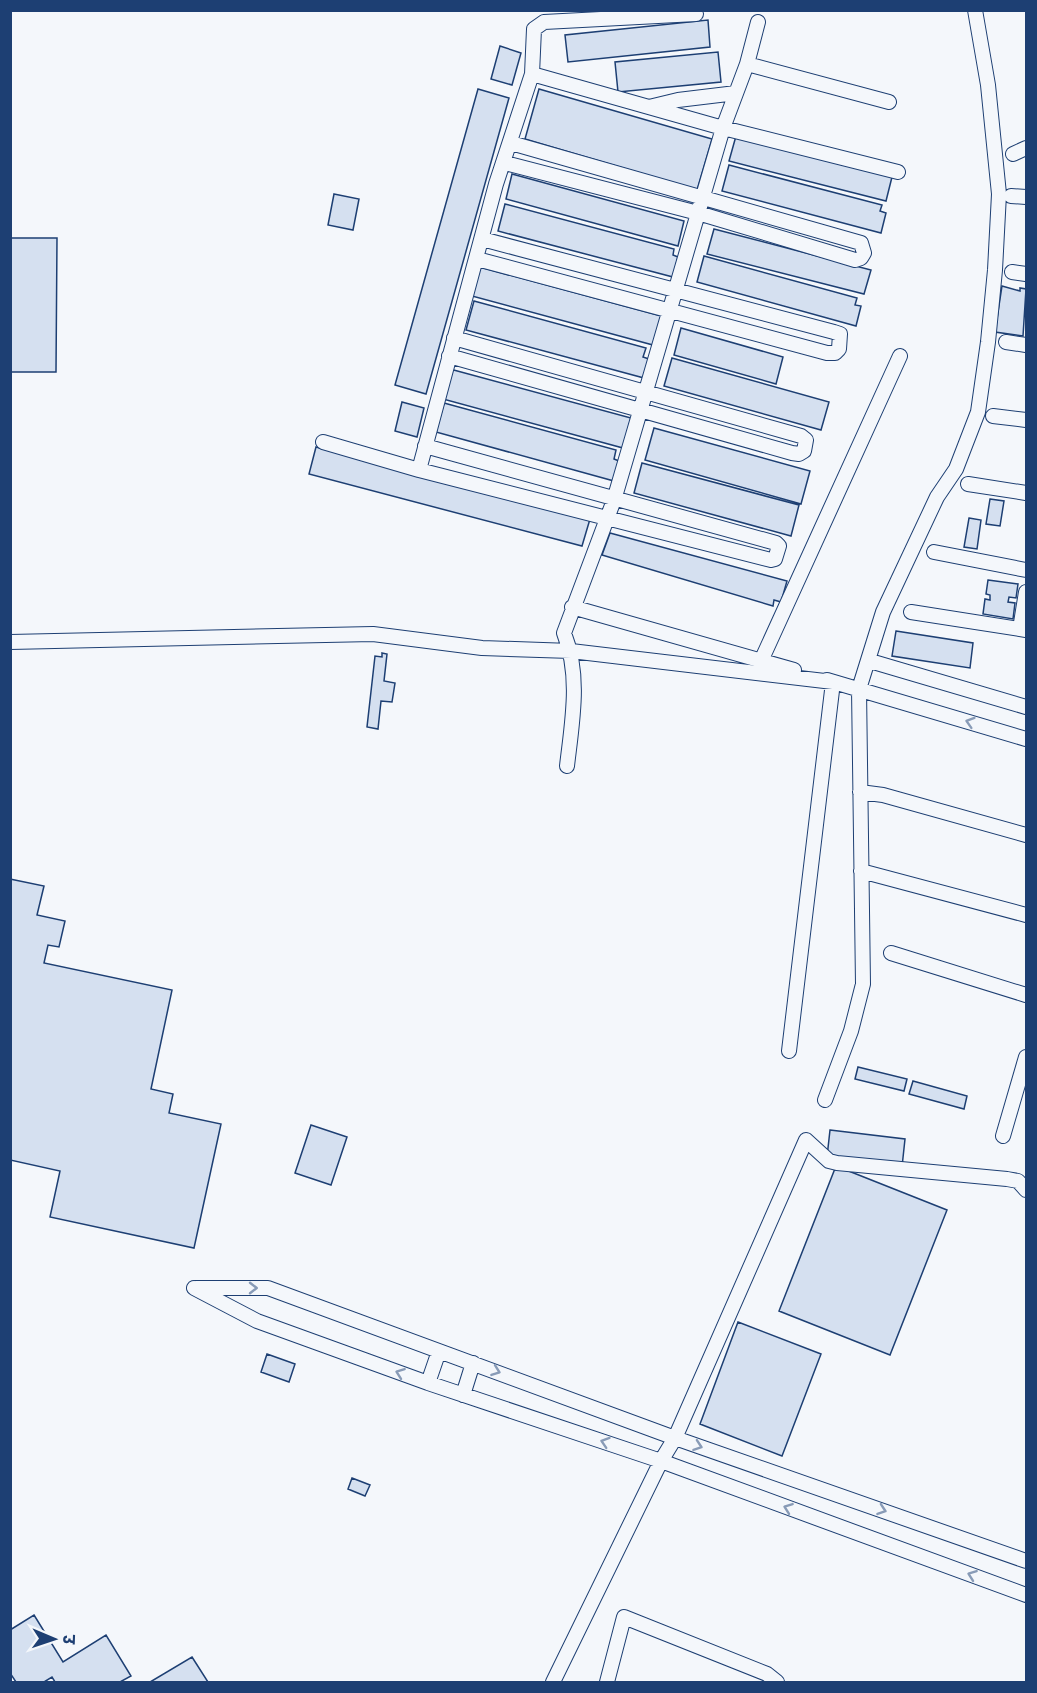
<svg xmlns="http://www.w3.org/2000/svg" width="1037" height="1693" viewBox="0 0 1037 1693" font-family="Poppins,'Noto Sans Devanagari',sans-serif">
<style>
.building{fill:#d5e0f0;stroke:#1d3f73;stroke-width:1.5}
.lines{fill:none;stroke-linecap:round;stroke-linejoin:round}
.street-casing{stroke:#1d3f73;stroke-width:16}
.street{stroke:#f4f7fb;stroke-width:14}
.oneway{stroke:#889bb7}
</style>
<rect width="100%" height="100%" fill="#f4f7fb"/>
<path class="building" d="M708,20L710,47L568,62L565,35Z
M500,46L521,53L512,85L491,79Z
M718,52L721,82L618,92L615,62Z
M478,89L509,98L426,394L395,385Z
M539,89L712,139L697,190L525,139Z
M736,136L892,177L886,201L729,161Z
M729,165L882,205L880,211L886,213L881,233L722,191Z
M512,174L684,221L678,246L506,199Z
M334,194L359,199L353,230L328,225Z
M505,204L674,249L673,255L678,257L673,277L498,231Z
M714,229L871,270L864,294L707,254Z
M10,238H57L56,372H10Z
M704,256L857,298L855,305L861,306L856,326L697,282Z
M480,267L661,316L653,345L472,296Z
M1002,286L1020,291V288L1026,289L1023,336L995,332Z
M474,301L646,348L643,357L649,359L644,378L466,330Z
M681,328L783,357L776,384L674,355Z
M672,358L829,402L821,430L664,386Z
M450,369L631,418L623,448L443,399Z
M402,402L424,408L417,437L395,431Z
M444,403L616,450L614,459L619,461L614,481L436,432Z
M654,428L810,471L801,504L645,460Z
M316,447L590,519L582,546L309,474Z
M642,463L799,505L791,536L634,493Z
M990,499L1004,501L1000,526L986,524Z
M969,518L981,520L977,549L964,547Z
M610,533L787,581L781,602L774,600L773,606L602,555Z
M988,580L1018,584L1016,598L1009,597L1008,602L1015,603L1013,619L983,614L985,599L990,600V595L986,594Z
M896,631L973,643L970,668L892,656Z
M382,653L387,654L384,681L395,683L392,702L381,701L378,729L367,727L375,656L382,657Z
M10,879L44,886L37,915L65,921L59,947L48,945L44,963L172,990L151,1089L173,1094L169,1113L221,1124L194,1248L50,1217L60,1171L10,1160Z
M858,1067L907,1079L904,1091L855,1079Z
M913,1081L967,1096L964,1109L909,1094Z
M311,1125L347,1137L331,1185L295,1173Z
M830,1130L905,1139L902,1167L827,1157Z
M836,1166L947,1210L890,1355L779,1311Z
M738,1322L821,1354L782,1456L700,1424Z
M267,1354L295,1364L289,1382L261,1372Z
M352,1478L370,1485L365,1496L348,1489Z
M34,1615L63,1662L106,1635L131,1676L120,1682H55L52,1677L44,1682H16L10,1673V1630Z
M192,1657L208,1682H150Z"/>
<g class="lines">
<g class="street-casing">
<path id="street" d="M747,64L758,22
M532,74L723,128L898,172
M649,107L678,100L736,93
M1013,154L1026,148
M505,163L698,213L855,260L861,258L864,253L861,243L511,143
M1011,196L1026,197
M477,259L827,353H835L839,349L840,334L834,332L482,239
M1012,272L1026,274
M1006,342L1026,345
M449,356L792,453L799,454L804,451L806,440L801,436L454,338
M993,416L1026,420
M323,442L419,470L771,560L775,559L779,546L776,543L425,446
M419,470L496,184L532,74L534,29L544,22L696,14
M968,484L1026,493
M934,552L1026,570
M572,607L794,670
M911,612L1026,630
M1020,629L1026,592
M10,642L373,634L482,648L571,651L833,682L789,1051
M761,661L900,356
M870,661L1026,707
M827,680L1026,739
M567,766C572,722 581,676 564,633L614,500L723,128L747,64L889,102
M860,792L883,795L1026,835
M861,871L1026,915
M891,953L1026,995
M825,1100L851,1031L863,984L859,689L883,612L937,497L956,469L978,412L988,342L995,270L999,194L988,85L975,10
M1003,1136L1026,1057
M194,1288L257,1321L428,1383L661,1461L1026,1595
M196,1288H268L675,1438L1026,1561
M428,1383L439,1351
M463,1395L473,1363
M553,1682L661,1461L675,1438L806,1140L829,1161L837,1163L1007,1179L1018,1181L1026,1190
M607,1682L624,1617L767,1674L777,1682"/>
</g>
<use href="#street" class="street"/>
</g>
<defs><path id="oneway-chevron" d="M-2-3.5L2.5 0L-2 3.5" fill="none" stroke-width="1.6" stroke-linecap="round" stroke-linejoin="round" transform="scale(1.5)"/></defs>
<g class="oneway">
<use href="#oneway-chevron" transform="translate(970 722) rotate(-163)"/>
<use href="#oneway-chevron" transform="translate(253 1288)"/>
<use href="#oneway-chevron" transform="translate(496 1371) rotate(20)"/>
<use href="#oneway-chevron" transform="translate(400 1373) rotate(-160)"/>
<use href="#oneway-chevron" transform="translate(605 1442) rotate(-162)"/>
<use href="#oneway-chevron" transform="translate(698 1446) rotate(19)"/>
<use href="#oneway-chevron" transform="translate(788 1508) rotate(-160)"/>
<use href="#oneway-chevron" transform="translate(882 1510) rotate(19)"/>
<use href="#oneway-chevron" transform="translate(972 1575) rotate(-160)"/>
</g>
<rect width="1037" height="1693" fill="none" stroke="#1d3f73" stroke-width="24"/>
<g transform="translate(54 1639) rotate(92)" stroke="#f4f7fb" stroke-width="4.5" paint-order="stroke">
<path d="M0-4.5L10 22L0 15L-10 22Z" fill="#1d3f73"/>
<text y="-9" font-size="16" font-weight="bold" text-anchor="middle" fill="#1d3f73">उ</text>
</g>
</svg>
